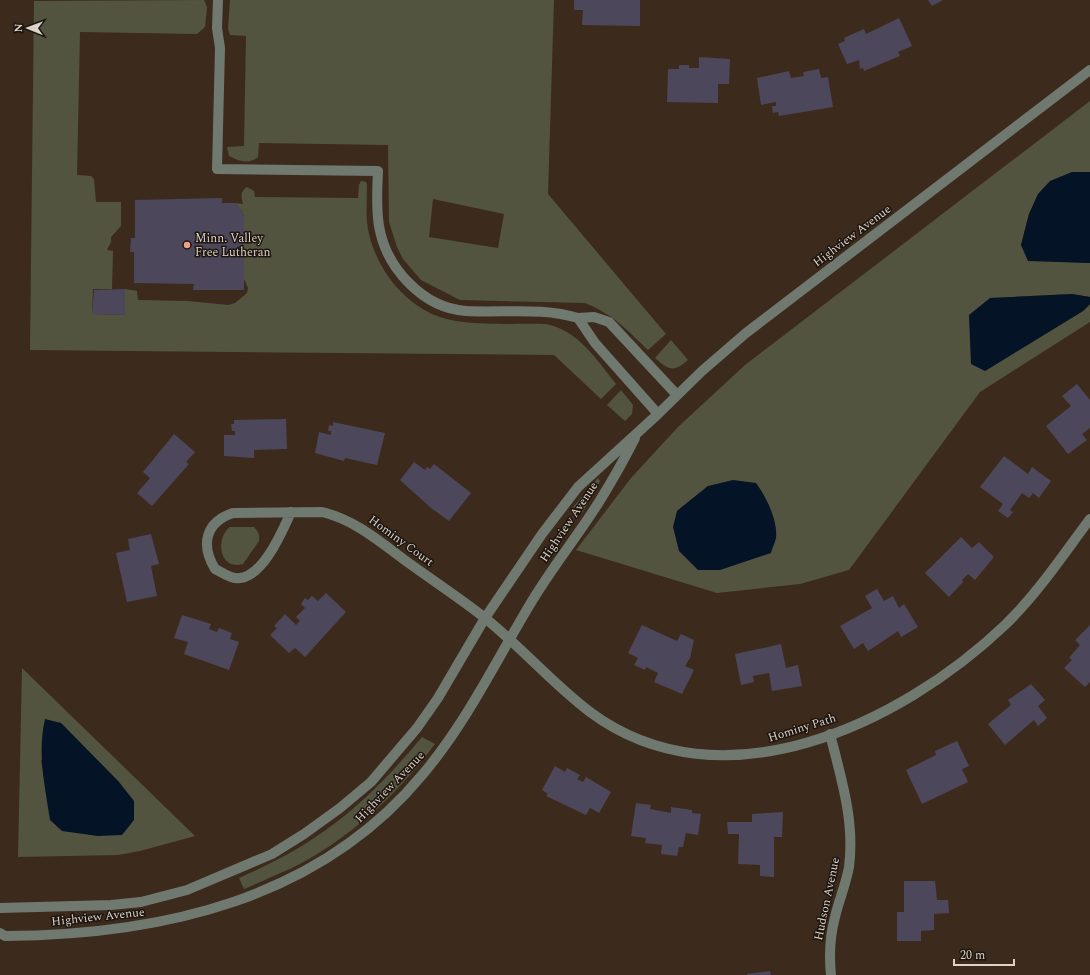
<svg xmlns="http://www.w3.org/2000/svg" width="1090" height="975" viewBox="0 0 1090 975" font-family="Spectral,serif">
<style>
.green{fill:#525440;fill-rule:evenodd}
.water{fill:#051326}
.building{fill:#4d475c}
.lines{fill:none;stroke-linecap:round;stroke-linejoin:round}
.minor{stroke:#70796f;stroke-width:10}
.poi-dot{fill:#f49e88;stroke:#1d150f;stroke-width:1.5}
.labels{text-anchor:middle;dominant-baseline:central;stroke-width:3;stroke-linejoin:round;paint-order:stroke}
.street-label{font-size:12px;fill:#ded3c9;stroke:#1d150f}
.poi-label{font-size:12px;fill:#ded3c9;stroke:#1d150f;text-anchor:start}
</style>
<rect width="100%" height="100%" fill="#3c2b1c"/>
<path class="green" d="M204,0L207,7L205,27L197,34L80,32L77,175L91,176L94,179L96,202H121V226L111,237V242L107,250L113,251L112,289H93L92,314L125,315V289L137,291L138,300L188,301L228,305L235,303L247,293L248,288L244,279V217L242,211L235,203L243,204C241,196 240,192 247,187L254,191L255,197L358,198L359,185L361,181L366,182L367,185C367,201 365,218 369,234C378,273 410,312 451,320C482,326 515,323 546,324C579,331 596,359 616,384L601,399L554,355L30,350L34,1Z
M230,0H554L548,194L666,334L648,350C626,329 614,315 585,303L460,300L421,280L403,259L397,247L389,222L388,145L259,143L258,157C249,165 239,161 229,156L227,147L244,146L246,36L230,35L228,29ZM433,199L504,214L498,248L429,237Z
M1090,101V172H1072L1038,194L1029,214L1021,245L1063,262L1090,263V297L1072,294L990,298L985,371L1083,311L1090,304V322L980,392L849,570L800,584L717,593L576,550L631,478L678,427L745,365ZM708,486L747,560L720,570H698L677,511Z
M671,340L688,360C673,373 669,370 655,358Z
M621,390L633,405L632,414L625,421L607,405Z
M598,478L600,481L582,513L573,507Z
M230,527H254C258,531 260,535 259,541L243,564C219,571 215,538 230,527Z
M22,668L195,836L140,851L118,855L18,857ZM61,723L119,782L98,836L86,833L45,784L41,761Z
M422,737L435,744C397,795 348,840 292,868C276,875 260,882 244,889L239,878C320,843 366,804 422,737Z"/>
<path class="water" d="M1072,172H1090V263L1028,261L1021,245L1029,214L1038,194L1050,181Z
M1072,294L1090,297V304L1083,311L985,371L971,364L969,315L990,298Z
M733,480L756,483C766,496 778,521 776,538C775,543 772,548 771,553L720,570H698L679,551L673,527L677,511L708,486Z
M45,719L61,723L119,782L134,801V820L122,835L98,836L62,831L50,820C45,786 37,753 45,719Z"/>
<path class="building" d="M574,0H640V26L582,25L583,10H574Z
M928,0H943L932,6Z
M899,18L912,46L898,52L900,56L864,71L863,68L860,69L859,60L847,64L838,44L845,41L844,38L864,29L866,34Z
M699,57L730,59L729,84H718V103L667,102L668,69H679V65H689V68H699Z
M819,69L821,78L828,77L833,107L779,116L778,112L773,113L772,106H776V102L761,105L757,78L789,71L791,78L804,76L803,72Z
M222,198V203H235L242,211L244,217V290H193L194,284L134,283V252H130L131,238H135V200Z
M125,289V315L92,314L94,290Z
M1077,384L1090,400V428L1082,434L1087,440L1068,454L1046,426L1071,406L1062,396Z
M286,419L287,449L254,450V458L224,456V435H235V431H232L231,424H234V420Z
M333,422L385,433L377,465L345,458L344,461L315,453L319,432L331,435V431H328L329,425L333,426Z
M174,434L195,452L186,462L189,464L152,506L137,493L150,478L143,472Z
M1004,456L1028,474L1032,467L1051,481L1039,498L1033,493L1029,498L1022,493L1010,510L1013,512L1008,518L998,511L1003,504L980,487Z
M414,462L425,470L427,467L430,469L434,464L471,493L449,521L431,508L400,480Z
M151,534L159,564L151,566L157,596L127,602L116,553L130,550L128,539Z
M961,537L972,548L979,542L994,557L975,580L968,574L962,580L963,582L949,597L925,573Z
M877,589L884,601L893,596L899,608L904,604L918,627L901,637L898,631L868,651L863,643L854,649L840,626L872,608L865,596Z
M326,593L346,612L305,657L295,648L289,653L270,635L277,628L274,626L285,614L296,625L300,621L296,617L305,608L301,604L305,598L308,600L312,596L318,601Z
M182,615L211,624L209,629L217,632L219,628L232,633L230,639L239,642L229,670L184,654L188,642L174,638Z
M642,625L677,641L681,634L694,640L690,658L685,666L694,670L682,694L654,682L658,673L646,667L645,670L634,665L638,658L628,653Z
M1090,625V682L1085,687L1064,668L1072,660L1069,658L1080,645L1075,640Z
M781,644L786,668L798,665L802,686L772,691L769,673L753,676L754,682L741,685L735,654Z
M1031,684L1045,700L1038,706L1047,718L1038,726L1034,720L1005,745L988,724L1011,705L1008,700Z
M957,741L969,766L962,769L968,782L922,804L906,770L936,755L935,751Z
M555,766L565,772L567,768L580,775L577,779L583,782L586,777L611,792L599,813L590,808L586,815L546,796L548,794L542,790Z
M636,803L651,805L650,809L671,813V807L692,810V813L701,814L698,835L686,833L683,847H679L677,856L661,854L662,845L645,843L646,838L631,836Z
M783,812L782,837H774V877L760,876V865L738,864L739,834H728L727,822H752V814Z
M904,881H935L937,900H948L949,913L934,914V930L921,931V941H897V912H904Z
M770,971L771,975H747V974Z"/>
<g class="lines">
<path class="minor" d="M218,0L217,28L220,48L217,169L378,171C377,189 376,208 379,226C386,268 423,308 466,311C503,313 543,307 578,318
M658,414L595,343L578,318L594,317L609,322L677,395
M291,512C282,532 261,582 235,578C228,577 221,572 215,569C200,544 206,522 233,513L322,512C355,520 379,541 406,561C432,580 460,598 485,618C522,648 553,684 590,712C722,810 901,724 1005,625C1038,593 1063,555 1090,519
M830,734C841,778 855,821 849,867C846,884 839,900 835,917C830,936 829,956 831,975
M0,908L111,905L141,902L187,890L272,854L304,834L340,808L371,782L417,728L438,698L485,618L542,534L578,487L658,414L702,371L746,333L1090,70
M0,933L5,936C161,935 319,900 423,774C466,723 495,663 529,606C550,570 577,537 599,502C612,481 624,460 635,438"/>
</g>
<circle class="poi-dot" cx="187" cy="245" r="4"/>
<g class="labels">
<g class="street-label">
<text transform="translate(852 236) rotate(-37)">Highview Avenue</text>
<text transform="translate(569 522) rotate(-56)">Highview Avenue</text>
<text transform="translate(401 541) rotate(36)">Hominy Court</text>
<text transform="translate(802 728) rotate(-17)">Hominy Path</text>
<text transform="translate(390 787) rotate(-46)">Highview Avenue</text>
<text transform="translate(827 899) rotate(-78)">Hudson Avenue</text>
<text transform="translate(98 917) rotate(-6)">Highview Avenue</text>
</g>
<g class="poi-label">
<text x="195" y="238">Minn. Valley<tspan x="195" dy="14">Free Lutheran</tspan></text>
</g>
</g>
<g transform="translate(28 28) rotate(271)" stroke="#1d150f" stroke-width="3" paint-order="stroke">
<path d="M0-3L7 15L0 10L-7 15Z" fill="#ded3c9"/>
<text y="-6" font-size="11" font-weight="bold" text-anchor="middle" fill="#ded3c9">N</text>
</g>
<path d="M954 959v6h60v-6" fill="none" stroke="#ded3c9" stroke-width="2"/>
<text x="960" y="959" font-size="12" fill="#ded3c9" stroke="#1d150f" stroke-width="3" paint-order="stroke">20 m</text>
</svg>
